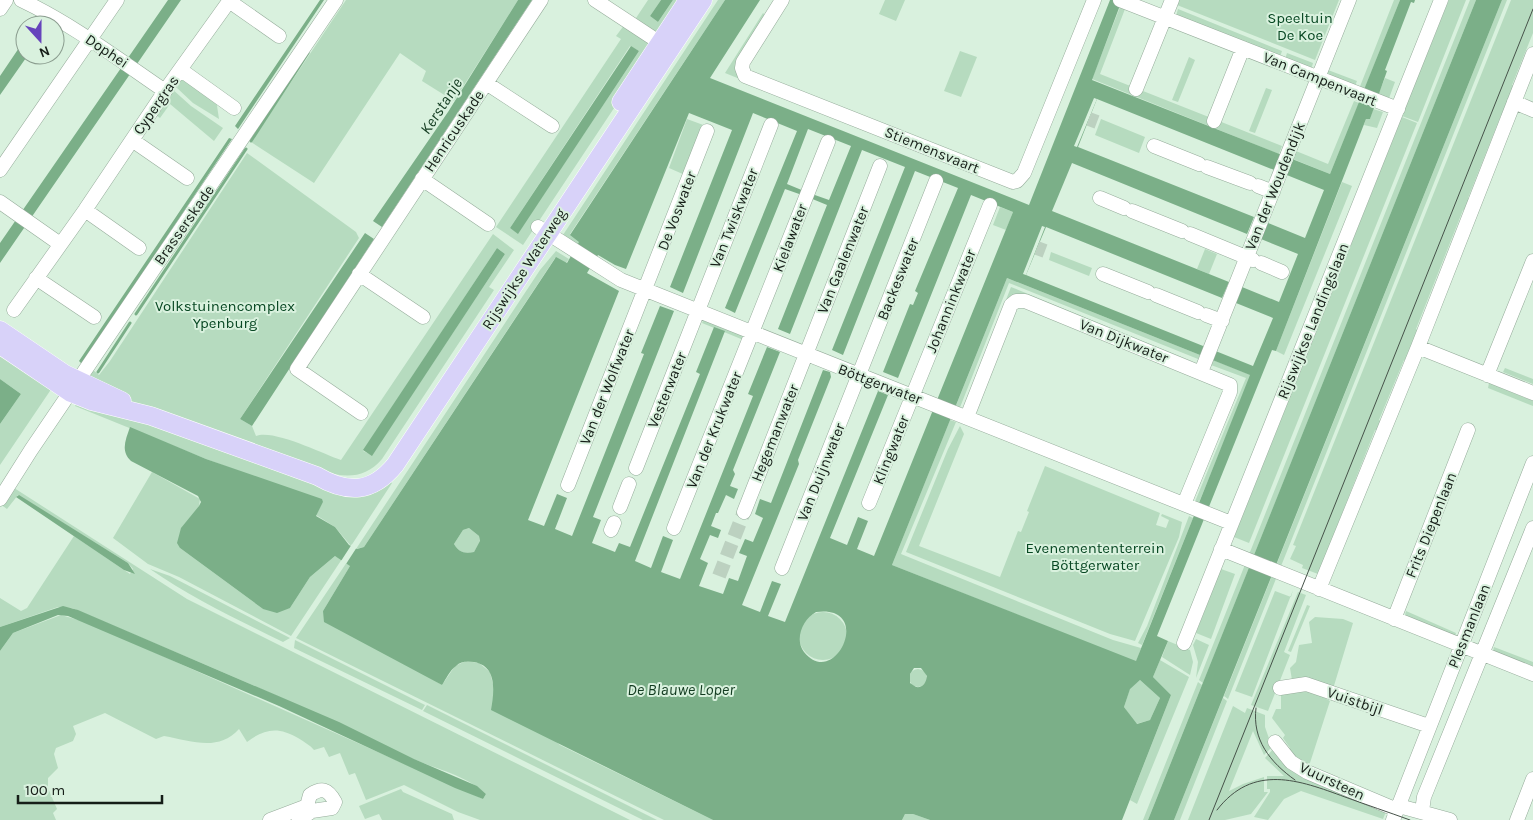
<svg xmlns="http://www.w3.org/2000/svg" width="1533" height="820" viewBox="0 0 1533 820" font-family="Karla,sans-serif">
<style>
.green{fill:#b6dbbf;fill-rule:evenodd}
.water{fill:#7baf88;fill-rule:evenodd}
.pier{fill:#d9f1de}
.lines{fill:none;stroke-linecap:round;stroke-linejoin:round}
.stream{stroke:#7baf88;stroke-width:3}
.minor-tunnel{stroke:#bcd1c0;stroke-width:14;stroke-dasharray:14 7;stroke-linecap:butt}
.minor-casing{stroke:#96ac9b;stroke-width:15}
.major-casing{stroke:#fff;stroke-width:19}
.minor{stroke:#fff;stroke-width:14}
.major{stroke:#d8d2f9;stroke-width:18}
.tram{stroke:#465249;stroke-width:1}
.labels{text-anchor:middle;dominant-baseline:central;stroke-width:4;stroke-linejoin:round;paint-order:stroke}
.park-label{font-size:15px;fill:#074722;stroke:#d9f1de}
.street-label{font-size:15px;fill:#161e18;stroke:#d9f1de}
.water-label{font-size:16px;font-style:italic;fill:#123b20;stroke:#d9f1de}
</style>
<rect width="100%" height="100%" fill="#d9f1de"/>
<path class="green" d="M346,0H518L454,101L422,81L426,71L400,53L314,183L251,142Z
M648,0H661L650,16L658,22L673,0H685L656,33L636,18Z
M718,0H725L570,234L580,242L576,247L561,238Z
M885,0H905L896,21L879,14Z
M1179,0H1339L1315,60L1177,5Z
M1394,0H1400L1364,90L1359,89Z
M1449,0H1466L1418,122L1402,116Z
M1470,0H1476L1203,683L1199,680Z
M1502,0H1507L1228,699L1224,696Z
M1511,0H1533V33L1512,85L1516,87L1504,116L1501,115L1468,198L1471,200L1466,211L1463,210L1416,329L1419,331L1407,361L1404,360L1379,420L1382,422L1379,431L1375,430L1318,574L1302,568L1303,565L1290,559L1296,546L1293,545Z
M1120,7L1125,9L1100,74L1282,146L1279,154L1092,79Z
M1178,9L1282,51L1280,57L1176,16Z
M763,13L765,15L744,48L738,67L842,120L725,73Z
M625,24L648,42L649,49L642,66L523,245L496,227L621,39L616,36ZM630,46L639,51L518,233L510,228Z
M960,51L977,57L961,97L944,91Z
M1287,53L1313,63L1311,70L1285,59Z
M1189,57L1195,60L1178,102L1172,100Z
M1328,70L1357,81L1355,86L1326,74Z
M182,76L216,99L219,119L193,103L177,88Z
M1385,78L1395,82L1388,101L1377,97Z
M171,88L191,106L223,128L214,141L170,104L160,118L154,114Z
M1266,88L1272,90L1255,133L1249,131Z
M1354,101L1359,103L1330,174L1293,159L1296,151L1328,164Z
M1373,109L1383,112L1377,128L1364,125L1366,119H1370Z
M1402,117L1417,123L1249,543L1234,537Z
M687,119L706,126L685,175L669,168Z
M1101,119L1145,137L1139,153L1095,135Z
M247,153L356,232L359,238L240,419L252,426L256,436C274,429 323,454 341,460L493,234L514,250L489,287L494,290L382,459C365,479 345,478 322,471L151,411L91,385L90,376L93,370L99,375L110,361ZM497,248L505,254L372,455L363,451Z
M1342,182L1352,186L1284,355L1276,351Z
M1000,207L1013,212L1006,230L993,225Z
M1205,249L1217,254L1209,274L1197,269Z
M556,251L569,259L566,263L555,258L364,547L356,549L540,270Z
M1051,252L1092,268L1089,276L1049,260Z
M1007,278L1200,355L1198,359L1009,283L959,410L955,408Z
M1011,287L1194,362L1022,297L963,410Z
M704,319L747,337L746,341L702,323Z
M0,349L54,385L0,465V424L21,394L0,379Z
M1213,360L1251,375L1198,505L1194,504L1246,378L1211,365Z
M1505,368L1533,379V384L1503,372Z
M1489,383L1533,401V406L1488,388Z
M79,400L144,418L344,490L389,481L392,483L351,546L335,527L316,515L323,502L206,459L75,406Z
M950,420L956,422L901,554L1113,640L1141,648L1136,662L892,565Z
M960,426L964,434L919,546L1000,577L1018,531L1021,532L1029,512L1027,511L1045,466L1160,513L1156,525L1166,528L1169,520L1161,516L1162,514L1182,522L1179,537L1135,641L1110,634L906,552L948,449Z
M152,472L200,499L199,506L180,548L263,609L290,608L310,577L335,556L342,559L291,636L179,577L148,564L113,538Z
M11,486L187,599L630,820H480L458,812L404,785L366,800L355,773L349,775L340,753L329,757L324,747L314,750C310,745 304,742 298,738C279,727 265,728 247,742L239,729C218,752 192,741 164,736L156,739L105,713L73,726L76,734L73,741L56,748L54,754L58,768L48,778V788L57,809L53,813L56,820H0V651L13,633L61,615L82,621L138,645L472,794L483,799L486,794C466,775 435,769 411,758C300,703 186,657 72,608L58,607L0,627V598L21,611L27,608L74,536L130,574L133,569L128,563L18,495L7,509L0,504Z
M1189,516L1193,518L1142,645L1138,643L1147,626Z
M469,528L479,536L480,542L474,552C464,554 459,552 454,544L463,530Z
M347,562L350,566L323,611L442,685L455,666L466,661L479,663L490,672L494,689L560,745L713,820H664L296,638Z
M150,569L170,576L290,638L283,642C238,620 192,598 150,569Z
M1221,569L1235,574L1211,639L1196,633Z
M1293,590L1252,697L1235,691L1275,591L1291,597Z
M1298,592L1306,595L1284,652L1290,655L1268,711L1251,705Z
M1307,605L1310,606L1291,652L1288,651Z
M1406,611L1456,633L1455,636L1405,615Z
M799 636a24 24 0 1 1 48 0a24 24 0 1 1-48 0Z
M1315,617L1343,619L1353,623L1333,689L1292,680L1290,668L1296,662L1299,645L1312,643L1309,622Z
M1196,639L1209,645L1196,678L1198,662L1193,645Z
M295,640L425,705L422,710L294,648Z
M1168,641L1190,650L1193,662L1190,675L1162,657Z
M1494,647L1533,662V666L1493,651Z
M1160,660L1189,677L1137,804L1130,800L1171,695L1153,677Z
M909 678a9 9 0 1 1 18 0a9 9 0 1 1-18 0Z
M1140,680L1160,698L1150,720L1136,724L1124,707L1130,688Z
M1198,682L1202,685L1148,820H1143Z
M1301,688L1303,692H1314L1330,701L1309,766L1289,755L1290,748L1283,738L1285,735L1272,718L1276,709H1281V694Z
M1223,698L1227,701L1180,820H1174Z
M427,705L657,820H643L423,711Z
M1233,706L1245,713L1247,708L1265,715V727L1272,747L1264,755L1253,731L1229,791L1243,784L1264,777V792H1268L1251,814L1225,820H1188Z
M1273,749L1305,777L1318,784L1387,809L1383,819L1301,791L1284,799L1268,820L1254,817L1270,792V789H1267V776H1284L1265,758Z
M401,789L403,792L452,814L454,820H382L379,814L365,819L359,806Z
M905,814H913L930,820H902Z"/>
<path class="water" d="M168,0H181L0,263V243Z
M320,0H324L238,129L235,126Z
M518,0H532L382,227L373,221L448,112Z
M661,0H673L658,22L650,16Z
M725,0H760L710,78L1029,205L1110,0H1122L1092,80L1330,174L1400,0H1415L1414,3L1411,2L1385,70L1387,71L1370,119H1366L1276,351L1272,350L1157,636L1168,641L1153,677L1171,695L1122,820H930L913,814H905L902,820H713L491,710C494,693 498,666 474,662C467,661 461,661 456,666C450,670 446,679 442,685L324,622L323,611L350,566L335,556L310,577L290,608L277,613L263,609L180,548L177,543L181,528L199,506L201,502L198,496L131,461C120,451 126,439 130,427L206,459L322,499L323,502L316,516L335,527L349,545L357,549L364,547L556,257L567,263L579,242L570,235ZM1097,99L1324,190L1305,238L1268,223L1261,239L1298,254L1279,302L1242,287L1236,303L1273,318L1253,366L1026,275L1046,227L1222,298L1229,282L1052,211L1072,163L1247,234L1254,217L1078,147ZM689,113L732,130L670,287L683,293L753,113L797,131L725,308L735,313L785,189L802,195L804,191L787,184L808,129L851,146L829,200L812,194L810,198L827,205L778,329L790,334L862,150L905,167L832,350L843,355L915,171L958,188L915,291L918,293L913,305L910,304L883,372L898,378L971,195L1013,212L874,556L857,549L868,521L858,517L847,545L830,538L888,395L878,391L785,622L768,616L781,584L772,581L760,612L742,605L799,464L798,460L831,377L830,372L823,370L771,503L760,499L755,514L763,518L753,542L745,539L739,553L747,556L738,581L729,578L723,594L699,586L708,563L700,559L710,535L718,538L721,530L711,526L716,513H718L726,495L734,499L738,489L730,486L735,474L733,470L780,352L767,347L748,394L753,396L680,579L661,572L673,540L663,536L651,568L635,561L725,331L714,327L696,372L700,374L630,547L619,543L615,552L592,543L601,520L593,517L674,311L660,306L641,353L644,354L572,536L555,529L567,498L557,494L544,526L528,520L619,291L587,273L598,255L615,265L626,269ZM1007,278L1250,375L1136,661L892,565ZM469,528L479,536L480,541L474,552C464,554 459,552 454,544L463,530ZM816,612C875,604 835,691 804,652C794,639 803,619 816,612ZM914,668H921L927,676C926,683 923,688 916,687L910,683V674ZM1140,680L1160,698L1150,720L1137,724L1124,707L1130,689Z
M1476,0H1502L1174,820H1148Z
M25,39V55H28L0,95V76Z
M631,46L639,51L518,234L510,228Z
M229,138L232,139L82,364L79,361Z
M365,233L374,239L252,426L240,419Z
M497,248L505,254L372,456L363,450Z
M0,379L21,394L0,424Z
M19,495L128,563L135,574L124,570L16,497Z
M63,606L78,610L339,722L414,759L477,786L486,794L483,799L455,788L279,706L68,616L58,615L13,633L0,651V627Z"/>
<path class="pier" d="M1094,98L1097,99L1077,147L1074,146Z
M1042,226L1045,227L1026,275L1023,274Z
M352,544L357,547L346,564L341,561Z"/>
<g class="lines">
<path class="stream" d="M251,141L308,53
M136,314L246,149
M98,372L130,323"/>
<path class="minor-tunnel" d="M1089,119L1097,122
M1037,248L1045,251
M719,576L744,512"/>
<g class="minor-casing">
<path id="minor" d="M21,0C72,24 118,59 165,91
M595,0L668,48
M782,0L743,62L742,68L745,76L1013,182L1017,181L1024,173L1094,0
M1120,0L1398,109
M229,1L279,36
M0,9L6,0
M181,70L234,108
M486,83L552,126
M1136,89L1172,0
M1514,102L1533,110
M1214,121L1243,48
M132,140L187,178
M1154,146L1199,164
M1207,167L1250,183
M0,170L117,0
M422,179L488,224
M1258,186L1273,192
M1100,198L1124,208
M0,202L60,244
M85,210L139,248
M1132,211L1182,231
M538,227L621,280L1231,523
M1190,234L1253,260
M1261,263L1282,272
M359,274L423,317
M1103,274L1148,292
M36,278L94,317
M1156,295L1198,312
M14,310L85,210L169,85L230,0
M1206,315L1222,321
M1418,347L1533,393
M1201,372L1349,0
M1487,375L1533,261
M361,413L297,369L541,0
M967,417L1011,305L1016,301H1025L1230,385V392L1184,504
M636,468L771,125
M568,485L707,131
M0,499L31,450L336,0
M869,503L990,205
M620,507L629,484
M744,512L880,166
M674,528L828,142
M611,530L614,523
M1221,549L1533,674
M782,568L936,181
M1319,589L1418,347L1533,54
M1394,619L1468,430
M1184,643L1441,0
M1280,688L1306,684L1429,726
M1275,742L1291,762L1307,772L1397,810
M1399,806L1450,820
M1422,811L1424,797L1533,528
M270,820L307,806
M299,820L312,811L332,808L335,802C328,789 322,787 310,795L307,806L312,811
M1393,820L1533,463
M1517,820L1533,779"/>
</g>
<g class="major-casing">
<path id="major" d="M621,102L688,0
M0,330L65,374L122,401
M0,345L71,393L91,401L151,416L317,476C348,494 372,493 395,465L703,0"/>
</g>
<use href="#minor" class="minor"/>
<use href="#major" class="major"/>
<path class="tram" d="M1256,708C1252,740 1270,762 1295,780
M1217,810C1253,763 1299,780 1345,797C1367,805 1388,812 1410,820
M1209,820L1533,9"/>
</g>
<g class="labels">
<g class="park-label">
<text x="1300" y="18">Speeltuin<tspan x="1300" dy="17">De Koe</tspan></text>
<text x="225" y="306">Volkstuinencomplex<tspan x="225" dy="17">Ypenburg</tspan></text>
<text x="1095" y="548">Evenemententerrein<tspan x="1095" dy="17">Böttgerwater</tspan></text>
</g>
<g class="street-label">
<text transform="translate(107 51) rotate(34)">Dophei</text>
<text transform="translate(1320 79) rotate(22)">Van Campenvaart</text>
<text transform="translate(156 105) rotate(-55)">Cypergras</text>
<text transform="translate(454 131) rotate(-56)">Henricuskade</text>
<text transform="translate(932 150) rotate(22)">Stiemensvaart</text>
<text transform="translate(1275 186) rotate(-68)">Van der Woudendijk</text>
<text transform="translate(677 211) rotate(-69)">De Voswater</text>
<text transform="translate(734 218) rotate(-68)">Van Twiskwater</text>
<text transform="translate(184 225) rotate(-55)">Brasserskade</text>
<text transform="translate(790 238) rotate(-69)">Kielawater</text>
<text transform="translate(843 260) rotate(-68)">Van Gaalenwater</text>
<text transform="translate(524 269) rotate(-57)">Rijswijkse Waterweg</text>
<text transform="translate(898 279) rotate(-68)">Backeswater</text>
<text transform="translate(951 301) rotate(-68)">Johanninkwater</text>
<text transform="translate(1313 321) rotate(-68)">Rijswijkse Landingslaan</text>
<text transform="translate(1124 341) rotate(22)">Van Dijkwater</text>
<text transform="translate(880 384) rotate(21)">Böttgerwater</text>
<text transform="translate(607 387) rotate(-68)">Van der Wolfwater</text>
<text transform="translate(667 390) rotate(-68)">Vesterwater</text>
<text transform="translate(714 430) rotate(-68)">Van der Krukwater</text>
<text transform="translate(775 433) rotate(-68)">Hegemanwater</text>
<text transform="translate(891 450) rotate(-68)">Klingwater</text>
<text transform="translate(821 472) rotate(-68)">Van Duijnwater</text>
<text transform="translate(1431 525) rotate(-68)">Frits Diepenlaan</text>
<text transform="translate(1469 626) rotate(-68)">Plesmanlaan</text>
<text transform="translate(1355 701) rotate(19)">Vuistbijl</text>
<text transform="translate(1332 781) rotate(25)">Vuursteen</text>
</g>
<g class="water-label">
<text transform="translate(441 106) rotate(-57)">Kerstanje</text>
<text x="681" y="689">De Blauwe Loper</text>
</g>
</g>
<g transform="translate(40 40) rotate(159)"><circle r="24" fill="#d9f1de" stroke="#8b9d8f"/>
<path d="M0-4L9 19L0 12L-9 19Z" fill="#6644bc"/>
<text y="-8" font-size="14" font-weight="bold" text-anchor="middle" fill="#161e18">N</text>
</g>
<path d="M18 795v8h144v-8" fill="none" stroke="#161e18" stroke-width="2.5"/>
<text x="25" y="795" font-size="15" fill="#161e18" stroke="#d9f1de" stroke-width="4" paint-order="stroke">100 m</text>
</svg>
